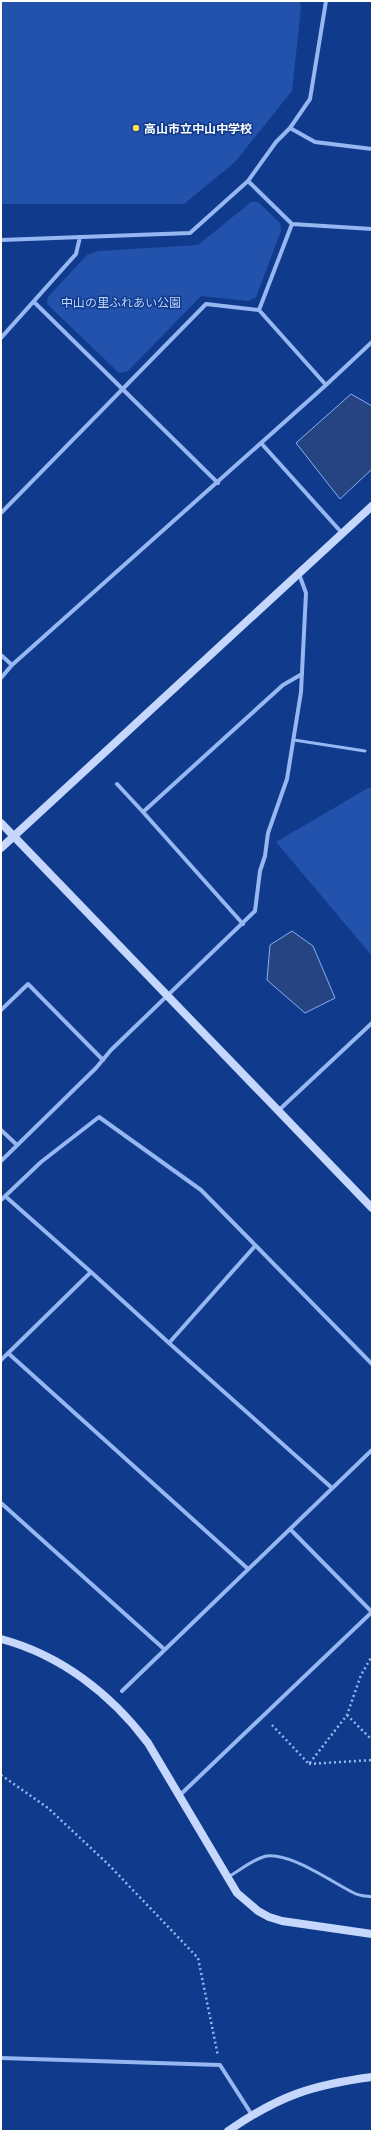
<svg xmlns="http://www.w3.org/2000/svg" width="373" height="2132" viewBox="0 0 373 2132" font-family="'Noto Sans','Noto Sans JP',sans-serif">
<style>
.green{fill:#2252ab}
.water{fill:#254481;stroke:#87b0f6}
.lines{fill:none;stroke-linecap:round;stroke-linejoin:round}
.path{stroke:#96b7f2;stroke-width:2.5;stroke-dasharray:2 3;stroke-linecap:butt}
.lane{stroke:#96b7f2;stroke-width:3}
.street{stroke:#96b7f2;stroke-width:4}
.secondary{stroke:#c5d7fc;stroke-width:8}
.poi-dot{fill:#ffdf57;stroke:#103a8b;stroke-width:1.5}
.labels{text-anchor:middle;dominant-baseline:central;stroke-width:3;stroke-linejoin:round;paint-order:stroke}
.poi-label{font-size:12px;font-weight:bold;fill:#fff;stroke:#103a8b;text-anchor:start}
.park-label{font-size:12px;fill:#bdd4fd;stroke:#103a8b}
</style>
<rect width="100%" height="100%" fill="#103a8b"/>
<path class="green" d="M1,1H300L301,7L292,91L235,162L184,204H1Z
M251,202H258L280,223L281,231L256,297L248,301L201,296L128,371L119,373L47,304L48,297L87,255L98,251L198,245Z
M368,788H372V956L276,842Z"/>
<path class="water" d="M351,394L372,406V469L340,499L296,443Z
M292,931L313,946L335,998L305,1013L267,980L270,945Z"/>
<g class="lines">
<path class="path" d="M347,1715L372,1740
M272,1725L309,1764L347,1715L361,1675L372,1656
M309,1764L372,1760
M1,1775L48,1808L108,1864L198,1958L218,2056"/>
<path class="lane" d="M294,740L365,751
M228,1877C240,1870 251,1861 263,1857C286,1849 333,1883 354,1893C359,1896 366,1896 372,1897"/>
<path class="street" d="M290,128L315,142L372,149
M292,224L372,229
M1,240L190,233L248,181L276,142L290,128L310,99L326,1
M34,302L218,483
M1,338L76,254L80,237
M326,385L372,342
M261,443L342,533
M1,513L206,304L259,310
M1,655L12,665L326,385L259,310L292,224L248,181
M1,678L12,665
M117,784L143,812
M243,924L143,812L283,685L302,674
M1,1010L28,984L103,1060
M279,1110L372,1023
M1,1130L17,1145
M1,1161L96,1068L111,1050L255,911L260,871L265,856L268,833L287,779L301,692L306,593L299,574
M5,1196L91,1272
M1,1200L41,1162L99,1117L201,1190L372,1364
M169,1343L332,1488
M8,1353L247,1568
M1,1360L91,1272L169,1343L255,1246
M1,1503L164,1649
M290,1529L372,1612
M122,1691L372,1450
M180,1795L372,1612
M1,2058L220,2065L252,2115"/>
<path class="secondary" d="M1,823L372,1208
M1,848L372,506
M1,1639C61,1655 111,1694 148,1743L237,1893L258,1911L269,1917L282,1921L372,1934
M228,2131C279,2096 311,2085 372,2077"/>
</g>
<circle class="poi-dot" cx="136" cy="128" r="4"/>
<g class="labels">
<g class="poi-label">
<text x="144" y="128">高山市立中山中学校</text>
</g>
<g class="park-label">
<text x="121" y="302">中山の里ふれあい公園</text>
</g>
</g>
<rect width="373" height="2132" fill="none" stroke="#ffffff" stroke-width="4"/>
</svg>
